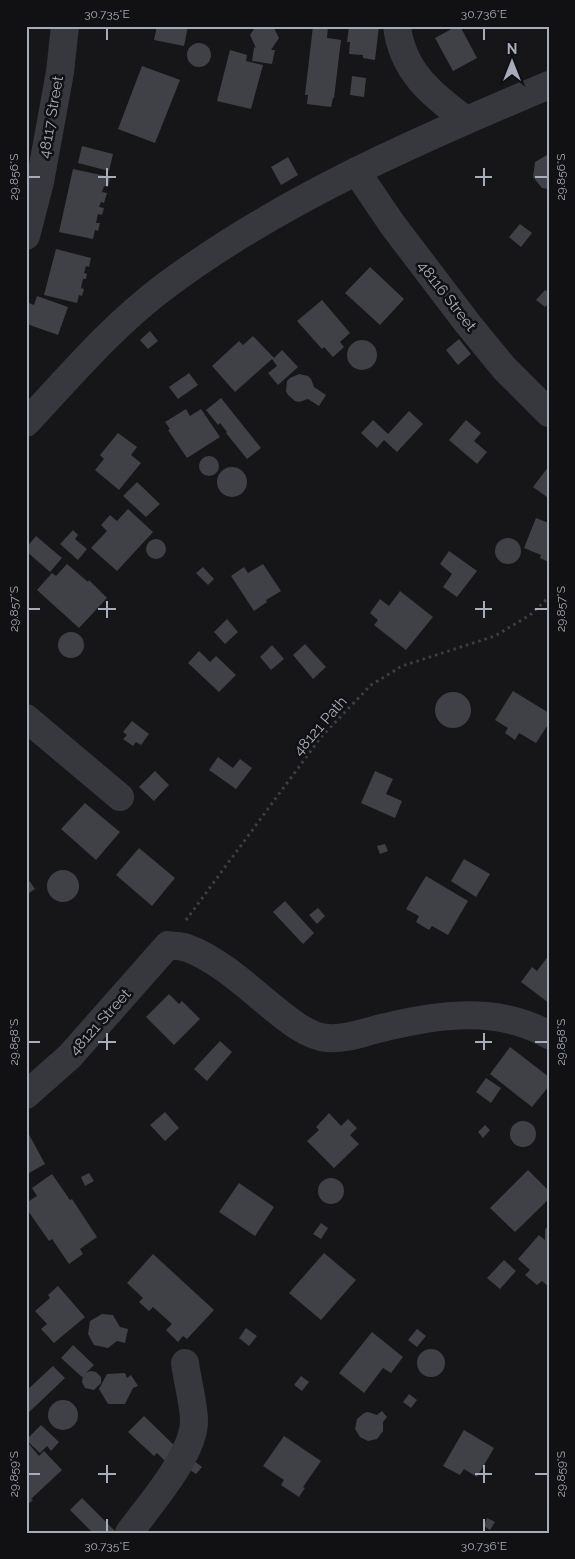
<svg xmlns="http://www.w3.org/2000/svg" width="575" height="1559" viewBox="0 0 575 1559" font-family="Raleway,sans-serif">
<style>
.building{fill:#404146}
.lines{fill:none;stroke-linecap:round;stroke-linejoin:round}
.path{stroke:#3c3f45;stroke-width:3;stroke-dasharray:2.5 4;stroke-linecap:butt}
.street{stroke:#37383e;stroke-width:28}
.ticks{fill:none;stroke:#a7acba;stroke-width:2}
.labels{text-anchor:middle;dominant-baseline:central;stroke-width:5;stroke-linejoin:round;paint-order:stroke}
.street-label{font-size:15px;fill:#a7acba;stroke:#111113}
.neatline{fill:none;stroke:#a7acba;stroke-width:2}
.ticks-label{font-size:12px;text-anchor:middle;fill:#a7acba}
</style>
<rect width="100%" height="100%" fill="#161618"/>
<path class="building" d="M157,26H188L184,46L154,40Z
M256,26H273L279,38L271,50H275L272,64L252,61L254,47L256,48L250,35Z
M313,26L328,27L327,38L341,40L334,98H333L331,107L307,104L308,95H305Z
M349,26H379L375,60L363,58V55L349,54L350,42H347Z
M457,26H460L477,58L453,71L435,38Z
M187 55a12 12 0 1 1 24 0a12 12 0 1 1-24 0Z
M230,50L247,55L246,61L263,65L251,109L217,101Z
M142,66L180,80L155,143L118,129Z
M352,76L366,78L364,97L350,95Z
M82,146L113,154L109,171L78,163Z
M547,155H549V189L542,188L533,177L535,162Z
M288,157L298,175L281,185L271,167Z
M73,169L110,177L108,187L104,186L102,192L107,193L104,203L101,202L99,207L104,208L102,215L98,214L96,223H100L98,231L95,230L93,239L59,232Z
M520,224L532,233L521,247L509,237Z
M56,249L91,258L89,267L86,266L84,273L87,274L86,279H83L81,288L84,289L82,296L79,295L77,303L44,295Z
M370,267L404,299L380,325L345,293Z
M545,290L549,293V303L545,307L536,300Z
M37,296L68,307L58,335L27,324L29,317L26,316L29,303L34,305Z
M322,300L350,333L340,342L344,347L333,357L324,347L322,349L297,321Z
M150,331L158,341L148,349L140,340Z
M253,336L274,358L282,350L298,367L278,385L268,373L277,366L272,359L235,392L212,366L239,341L243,345Z
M459,339L471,354L458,365L446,350Z
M347 355a15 15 0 1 1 30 0a15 15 0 1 1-30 0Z
M189,373L198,385L178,399L169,387Z
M299,374L308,376L311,379L314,387L326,395L319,406L308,399L299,402L295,401L288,395L286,391L287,381L290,378Z
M221,398L261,448L247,459L226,433L227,432L220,423L218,425L206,410Z
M186,409L190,416L201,409L220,437L187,458L168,430L170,429L165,422Z
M409,411L423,424L397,452L384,440L377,448L361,433L373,420L388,434Z
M466,420L481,433L474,441L487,452L477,464L449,440Z
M118,433L137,447L131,455L141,463L119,490L95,470L104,459L100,455Z
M199 466a10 10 0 1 1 20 0a10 10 0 1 1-20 0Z
M549,466V495L547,497L533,487Z
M217 482a15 15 0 1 1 30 0a15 15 0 1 1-30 0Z
M137,482L160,504L146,517L123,496Z
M128,509L153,532L117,571L91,548L107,531L101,525L110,515L117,521Z
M536,518L549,523V562L540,558L541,555L524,548Z
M73,530L78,535L75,539L87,549L78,560L60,544Z
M36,536L62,558L50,572L26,551V548Z
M495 551a13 13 0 1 1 26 0a13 13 0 1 1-26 0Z
M146 549a10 10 0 1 1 20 0a10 10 0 1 1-20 0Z
M449,551L477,571L457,597L443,587L452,574L440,564Z
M67,564L88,582L89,580L107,598L79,628L37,590L52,573L56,576Z
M263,564L281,591L266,600L267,602L254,611L231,576L244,567L248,573Z
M203,567L214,579L208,585L196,573Z
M400,591L433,617L406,650L374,625L378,620L370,613L380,599L389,606Z
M227,619L238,632L225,644L214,632Z
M58 645a13 13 0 1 1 26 0a13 13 0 1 1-26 0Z
M305,644L326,667L313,679L293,655Z
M272,645L284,659L271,670L260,657Z
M199,651L210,662L216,656L236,675L219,692L188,663Z
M513,691L549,713V723L536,743L519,733L515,740L505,733L508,728L495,720Z
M435 710a18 18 0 1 1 36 0a18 18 0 1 1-36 0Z
M132,721L149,734L141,745L136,742L133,746L123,739L127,735L123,732Z
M218,757L233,768L240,759L252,768L236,789L209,770Z
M155,771L169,785L154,801L139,787Z
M375,771L393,779L386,794L402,801L395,818L361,803Z
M85,803L120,832L96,860L61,829Z
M385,844L388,851L380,854L377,846Z
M139,848L175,878L152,906L116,875Z
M464,859L490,874L476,897L451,881Z
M47 886a16 16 0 1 1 32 0a16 16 0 1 1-32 0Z
M26,876L35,889L26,895Z
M426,876L468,901L448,935L432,926L429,930L416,922L419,916L406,909Z
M285,901L314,933L303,944L273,912Z
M318,908L325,916L317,924L309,915Z
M549,955V1003L521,982L532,967L537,971Z
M169,994L179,1004L182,1001L200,1019L174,1045L146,1017Z
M220,1041L232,1052L207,1081L194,1069Z
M510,1047L549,1077V1086L532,1107L490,1074Z
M486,1078L501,1088L491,1103L476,1092Z
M165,1112L179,1128L165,1141L150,1125Z
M329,1113L341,1126L348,1119L357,1128L350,1135L359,1144L334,1168L307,1141L319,1130L316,1127Z
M510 1134a13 13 0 1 1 26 0a13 13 0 1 1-26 0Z
M485,1125L490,1130L483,1138L478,1132Z
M26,1129L45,1164L29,1173L26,1169Z
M528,1170L549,1191V1199L515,1232L490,1208Z
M89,1173L94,1181L85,1186L81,1177Z
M52,1174L70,1200L72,1199L97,1237L80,1249L83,1254L69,1264L52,1239L49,1241L26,1208V1203L37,1196L32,1188Z
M318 1191a13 13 0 1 1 26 0a13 13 0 1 1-26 0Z
M239,1183L274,1207L255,1236L219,1212Z
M321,1223L328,1228L321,1239L313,1234Z
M549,1224V1287L542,1281L537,1285L525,1275L530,1270L518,1259L539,1235L545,1240V1230Z
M324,1253L356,1280L321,1320L289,1293Z
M153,1254L214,1310L187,1339L183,1336L178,1342L166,1330L172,1324L153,1307L149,1311L139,1302L143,1298L127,1283Z
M504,1260L516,1271L500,1289L487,1278Z
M58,1286L85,1317L54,1343L41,1329L47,1324L35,1311L50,1298L48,1295Z
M102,1314L113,1315L120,1327L128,1329L125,1343L117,1341L108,1348L94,1345L88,1334L90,1321Z
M246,1328L257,1336L249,1346L239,1338Z
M417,1329L426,1336L417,1347L408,1340Z
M372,1332L403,1357L391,1373L383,1368L364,1393L339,1373Z
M73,1345L94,1365L86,1373L90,1371L96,1372L101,1377V1383L94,1390L85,1388L82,1382L83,1376L82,1377L61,1358Z
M417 1363a14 14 0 1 1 28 0a14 14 0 1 1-28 0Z
M53,1366L65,1378L26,1415V1391Z
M125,1373L127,1378L131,1375L138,1386L133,1388L125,1404H108L99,1389L107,1374Z
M301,1376L309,1382L302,1391L294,1385Z
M409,1394L417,1400L411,1408L403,1402Z
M48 1415a15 15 0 1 1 30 0a15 15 0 1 1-30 0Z
M382,1411L387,1417L383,1422V1431L377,1439L368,1441L360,1437L355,1429L357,1419L364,1413L368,1412L377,1415Z
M144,1416L180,1451L168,1464L157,1453L154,1456L128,1432Z
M41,1425L59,1442L51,1451L47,1446L40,1453L26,1440Z
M464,1430L494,1448L477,1477L464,1469L460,1475L443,1466Z
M284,1436L321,1461L303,1487L305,1488L299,1497L281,1485L284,1480L263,1466Z
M29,1444L39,1456L44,1451L62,1470L31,1499L33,1500L26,1506V1446Z
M193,1460L202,1467L196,1474L187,1468Z
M82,1498L117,1533H93L70,1510Z
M487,1518L495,1522L490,1530L484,1526Z"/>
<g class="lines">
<path class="path" d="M186,920L321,737L371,685L402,666L495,636L530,615L549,597"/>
<path class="street" d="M397,26C402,71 432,95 466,120
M356,171L392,224L468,324L504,368L549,413
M26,236L40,182L60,72L65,26
M26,423C70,376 112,326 164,287C280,200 416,141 549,85
M26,718L120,797
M26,1095L70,1056L168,945C174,946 181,946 187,948C216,958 248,987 271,1006C286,1018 306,1036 327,1038C346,1040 367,1031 386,1027C440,1014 498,1006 549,1035
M129,1533C149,1505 194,1455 194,1421C194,1405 187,1379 185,1363"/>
</g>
<path class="ticks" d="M107,28V40M484,28V40M107,168V186M484,168V186M28,177H40M98,177H116M475,177H492M535,177H548M107,601V618M484,601V618M28,609H40M98,609H116M475,609H492M535,609H548M107,1033V1050M484,1033V1050M28,1042H40M98,1042H116M475,1042H492M535,1042H548M107,1465V1483M484,1465V1483M28,1474H40M98,1474H116M475,1474H492M535,1474H548M107,1519V1532M484,1519V1532"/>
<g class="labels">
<g class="street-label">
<text transform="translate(51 117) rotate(-80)">48117 Street</text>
<text transform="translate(447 296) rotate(52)">48116 Street</text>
<text transform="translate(320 726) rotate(-49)">48121 Path</text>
<text transform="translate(100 1022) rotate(-48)">48121 Street</text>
</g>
</g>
<rect width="575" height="1559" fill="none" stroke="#111113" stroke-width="55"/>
<g transform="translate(512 62)" stroke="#111113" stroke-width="4" paint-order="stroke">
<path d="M0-4L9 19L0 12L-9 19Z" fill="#a7acba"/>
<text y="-8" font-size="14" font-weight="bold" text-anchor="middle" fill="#a7acba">N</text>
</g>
<rect x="28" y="28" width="520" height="1504" class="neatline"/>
<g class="ticks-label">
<text x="107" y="18">30.735°E</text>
<text x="484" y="18">30.736°E</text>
<text transform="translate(14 177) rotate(-90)" y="4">29.856°S</text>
<text transform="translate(561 177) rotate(-90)" y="4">29.856°S</text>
<text transform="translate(14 609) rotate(-90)" y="4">29.857°S</text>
<text transform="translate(561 609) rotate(-90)" y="4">29.857°S</text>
<text transform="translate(14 1042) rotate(-90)" y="4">29.858°S</text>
<text transform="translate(561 1042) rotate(-90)" y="4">29.858°S</text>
<text transform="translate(14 1474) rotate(-90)" y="4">29.859°S</text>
<text transform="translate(561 1474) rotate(-90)" y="4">29.859°S</text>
<text x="107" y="1550">30.735°E</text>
<text x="484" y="1550">30.736°E</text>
</g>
</svg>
